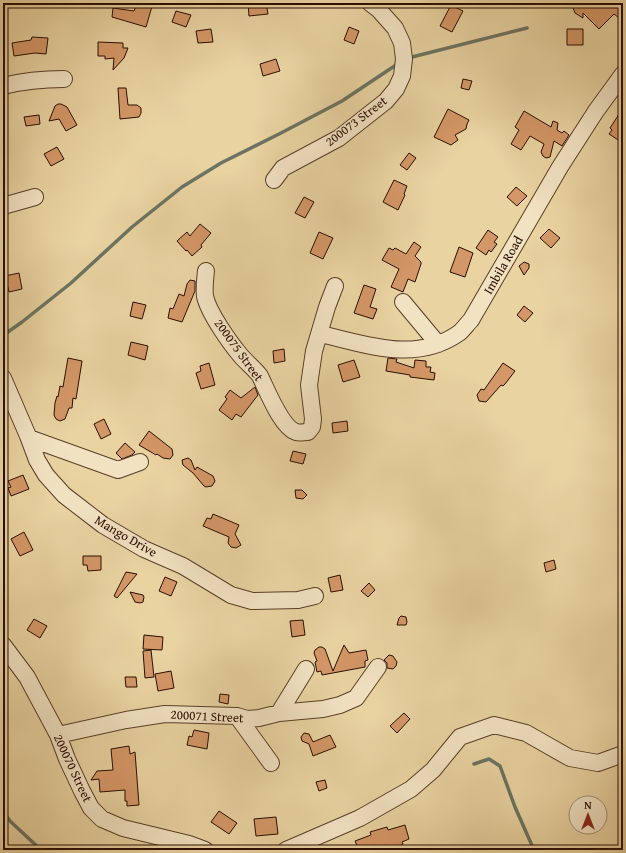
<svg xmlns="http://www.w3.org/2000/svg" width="626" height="853" viewBox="0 0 626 853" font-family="'Gentium Book Plus',serif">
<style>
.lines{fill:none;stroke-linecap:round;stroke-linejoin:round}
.stream{stroke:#6b7462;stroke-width:3.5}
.building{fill:#d49767;stroke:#290d00}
.minor-casing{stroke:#593e28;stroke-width:18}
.minor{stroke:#f1e2c2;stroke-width:16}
.labels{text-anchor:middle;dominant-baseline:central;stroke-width:3;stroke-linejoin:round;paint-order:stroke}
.street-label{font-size:13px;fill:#290d00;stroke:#f1e2c2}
</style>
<rect width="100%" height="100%" fill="#e9d3a1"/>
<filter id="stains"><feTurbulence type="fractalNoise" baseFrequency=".005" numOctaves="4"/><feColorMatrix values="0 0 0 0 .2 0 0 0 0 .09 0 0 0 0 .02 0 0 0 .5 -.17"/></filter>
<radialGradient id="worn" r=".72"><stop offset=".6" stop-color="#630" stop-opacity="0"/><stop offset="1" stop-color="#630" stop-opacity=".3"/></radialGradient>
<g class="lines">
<path class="stream" d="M408,58L527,28
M3,337L5,334L22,322L71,283L132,227L182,187L221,163L281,133L342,101L399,63
M474,764L489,759L500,766L515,807L534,850
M3,811L10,821L41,850"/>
</g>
<path class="building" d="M141,3H153L146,27L112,17L113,8L134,11L136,6L140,7Z
M248,3H266L268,14L249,16Z
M571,3H623V21L614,14L599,29L583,13V18L575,13Z
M451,5L463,11L452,32L440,26Z
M176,11L191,15L186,27L172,22Z
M349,27L359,31L354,44L344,40Z
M211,29L213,42L198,43L196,31Z
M567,29H583V45H567Z
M32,37L48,38L46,54L35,53L14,56L12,43L31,40Z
M98,42L123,43V48H128L124,58L113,70L114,58L105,59V56H98Z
M276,59L280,71L263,76L260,64Z
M463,79L472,81L469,90L461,88Z
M118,88H126L128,105H137L141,108V113L139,117L120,119Z
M58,104H61L67,107L77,125L66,131L59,119L49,121L55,106Z
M623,108V143L609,134L612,130L610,128Z
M448,109L469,120L467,124L466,129L455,135L458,140L451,145L434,137Z
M524,111L551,127L553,121L558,123L557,130L562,133L564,131L569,135L562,146L554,141L550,157L546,158L543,156L541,152L544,144L530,136L521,150L511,144L519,130L515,127Z
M39,115L40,124L26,126L24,117Z
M57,147L64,159L51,166L44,154Z
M409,153L416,158L407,170L400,165Z
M394,180L407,186L404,194L405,195L398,210L383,202Z
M516,187L527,196L517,206L507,197Z
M304,197L314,202L305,218L295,213Z
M200,224L211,233L201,245L202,247L192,256L187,250L186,251L177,241L187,232L190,236Z
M549,229L560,238L551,248L540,238Z
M488,230L498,237L494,242L497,244L491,252L489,250L486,255L476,248Z
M319,232L333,238L323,259L310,253Z
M414,242L421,247L415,256L421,262V264L415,282L408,279L403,292L391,287L399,269L382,260L389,248L393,250L395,248L406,254Z
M459,247L473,253L465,277L450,272Z
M524,262L529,264V268L524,275L519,266Z
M19,273L22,289L9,292L5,276Z
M190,280L195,281V291L182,322L168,318L170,308L173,309L179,294L184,296L187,284Z
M364,285L376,289L370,307L377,309L373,319L354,313Z
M133,302L146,305L142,319L130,316Z
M524,306L533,313L525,322L517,315Z
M131,342L148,346L145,360L128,355Z
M284,349L285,361L274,363L273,351Z
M68,358L82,361L76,399L73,398L72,408H69L65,419L60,421L56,419L54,415L55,403L57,396L58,397L60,386L63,387Z
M388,358L397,359L396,362L414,368L415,360L426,361V367H431L430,372L435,373L434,380L410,377V375L386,371Z
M354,360L360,377L343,382L338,365Z
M209,363L215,385L201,389L196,373L201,371L200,366Z
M503,363L515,371L505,384L503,386L501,385L486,402L479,401L477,395L481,389L484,390Z
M255,387L258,395L241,417L236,414L232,420L219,410L227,399L225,397L230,390L241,398Z
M104,419L111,434L101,439L94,424Z
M347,421L348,431L333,433L332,423Z
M149,431L172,449L173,455L170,459L163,458L157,454L156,455L139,445Z
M125,443L135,452L132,455L122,459L116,453Z
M293,451L306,454L303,464L290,461Z
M188,458L191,460L195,470L197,467L213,476L215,481L212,486L206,487L204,486L193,473L183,465L182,460Z
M23,475L29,489L11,496L8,488L11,487L8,481Z
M295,490H302L307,495L303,499L296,498Z
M213,514L239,525L235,534L241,545L236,548L231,547L228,543L229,537L203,526L207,518L211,519Z
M24,532L33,550L20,556L11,539Z
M83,556H101V570L88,571L87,565H83Z
M554,560L556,569L546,572L544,563Z
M126,572L137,574L117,598L114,596Z
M340,575L343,590L331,592L328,578Z
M165,577L177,582L171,596L159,591Z
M369,583L375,590L368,597L361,591Z
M130,592L143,595L144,597L143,602L140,603L135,602Z
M401,616L406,617L407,622L406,625H397L399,618Z
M34,619L47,626L40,638L27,630Z
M303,620L305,635L292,637L290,621Z
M144,635L163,637L162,650L143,649Z
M344,645L349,653L366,650L368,660L365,661V667L322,675L321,671L317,672L315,662L317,661L314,653L315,650L319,647H322L325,649L333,671Z
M151,650L154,677L145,678L143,651Z
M389,655L393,656L397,662L396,666L393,669L387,668V663L384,660Z
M171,671L174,688L158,691L155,674Z
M125,677H136L137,687H126Z
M220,694L229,695L228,704L219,702Z
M404,713L410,719L397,733L390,726Z
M194,730L209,733L207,749L187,745L189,736L192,737Z
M304,733L309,734L313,742L330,735L336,747L313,756L309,744L302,741L301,737Z
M129,746L130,754L135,752L139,805L127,806V801H125V790L100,792L99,779L91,780L97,771L113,770L111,749Z
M325,780L327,788L319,791L316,782Z
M219,811L237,823L229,834L211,822Z
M276,817L278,834L256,836L254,819Z
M405,825L409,839L402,842L403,844L401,845L402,848L391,850L390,848L387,849L386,845L373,850H359L355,841L371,835L370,832L387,827L388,830Z"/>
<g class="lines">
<g class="minor-casing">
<path id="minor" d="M3,86C23,81 43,79 64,79
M274,180L283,168L339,138L386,101L396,89L402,76L404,59L402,43L395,28L379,10L370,3
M3,206L35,197
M206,271C205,280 204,287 205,296C208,312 230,343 241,356C246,362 256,370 260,376C267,390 281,427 296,432C300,433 304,432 308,432L312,427L313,419L309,385L314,351L327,307L335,286
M403,302L438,344
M320,334C366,344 415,364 459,333C463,330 467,324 471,320L560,167L596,111L623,74
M3,378L28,436L37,460L46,475L64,495L103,525L144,549L183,566L231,595L252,601L298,600L315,596
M29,438L118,470L140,462
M3,645L27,677L58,735L67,759L82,791L91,808L102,819L123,828L189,844L205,850
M279,713L306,669
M237,716L271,763
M58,735L126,720L165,714L237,716L247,719L259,718L279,713L323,709L340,705L356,698L378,667
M286,850L360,818L411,789L433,770L460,737L494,725L526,733L570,758L598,763L623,754"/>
</g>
<use href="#minor" class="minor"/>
</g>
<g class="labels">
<g class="street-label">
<text transform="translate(356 121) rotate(-37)">200073 Street</text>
<text transform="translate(503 265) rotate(-60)">Imbila Road</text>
<text transform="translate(239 350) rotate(54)">200075 Street</text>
<text transform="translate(126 536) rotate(30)">Mango Drive</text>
<text transform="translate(207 716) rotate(3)">200071 Street</text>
<text transform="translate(73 768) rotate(65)">200070 Street</text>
</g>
</g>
<rect width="626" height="853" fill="none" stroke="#e9d3a1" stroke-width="16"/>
<rect x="4" y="4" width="618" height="845" fill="none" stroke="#290d00" stroke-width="2"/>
<rect x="8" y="8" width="610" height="837" fill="none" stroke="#290d00"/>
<g transform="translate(588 815)"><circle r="19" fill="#f1e2c2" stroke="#a18d74"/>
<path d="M0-3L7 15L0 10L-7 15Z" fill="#8f2418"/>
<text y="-6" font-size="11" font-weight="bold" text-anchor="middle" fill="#290d00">N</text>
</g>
<rect width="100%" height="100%" filter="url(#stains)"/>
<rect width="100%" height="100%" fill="url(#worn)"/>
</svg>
